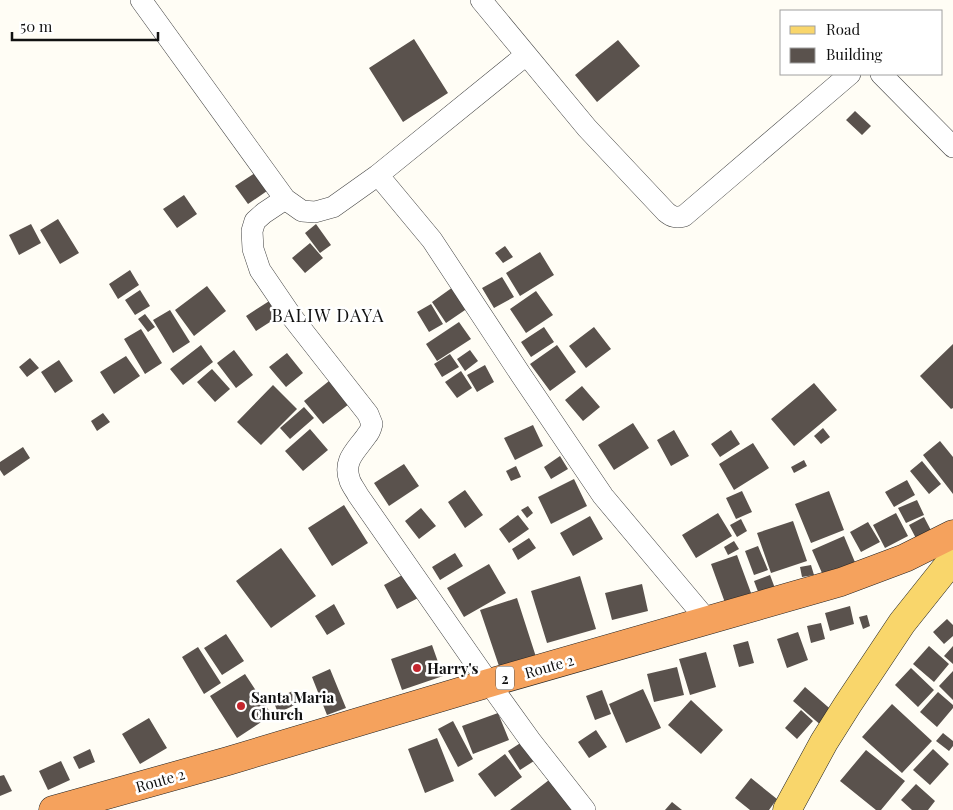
<svg xmlns="http://www.w3.org/2000/svg" width="953" height="810" viewBox="0 0 953 810" font-family="'Playfair Display',serif">
<style>
.building{fill:#5a524d}
.lines{fill:none;stroke-linecap:round;stroke-linejoin:round}
.minor-casing{stroke:#444;stroke-width:22}
.major-casing{stroke:#222;stroke-width:29}
.highway-casing{stroke:#222;stroke-width:29}
.minor{stroke:#fff;stroke-width:21}
.major{stroke:#f9d66b;stroke-width:28}
.highway{stroke:#f5a25d;stroke-width:28}
.poi-dot{fill:#c4262e;stroke:#fff;stroke-width:2}
.labels{text-anchor:middle;dominant-baseline:central;stroke-width:5;stroke-linejoin:round;paint-order:stroke}
.shield{fill:#fff;stroke:#585858;stroke-width:1}
.shield-label{font-size:14px;font-weight:bold;fill:#111}
.street-label{font-size:15px;fill:#111;stroke:#fff}
.poi-label{font-size:15px;font-weight:bold;fill:#111;stroke:#fff;text-anchor:start}
.quarter-label{font-size:18px;letter-spacing:1px;fill:#111;stroke:#fff}
</style>
<rect width="100%" height="100%" fill="#fffdf5"/>
<path class="building" d="M414,39L448,93L403,122L369,68Z
M618,40L640,66L597,102L575,75Z
M855,111L871,126L862,135L846,120Z
M255,173L267,191L248,204L235,186Z
M184,195L197,214L177,228L163,209Z
M58,219L79,253L60,264L40,230Z
M31,224L41,243L19,255L9,235Z
M316,224L331,245L320,253L305,233Z
M310,243L323,258L305,273L292,258Z
M505,246L513,257L503,263L495,253Z
M540,252L554,275L520,296L506,273Z
M130,270L139,285L118,299L109,284Z
M502,277L514,297L494,308L482,288Z
M207,286L226,311L194,336L175,310Z
M453,287L468,308L446,323L432,302Z
M140,290L150,306L135,315L125,300Z
M536,291L553,315L526,333L510,309Z
M274,298L284,313L256,331L246,316Z
M431,304L443,324L429,332L417,312Z
M170,310L190,342L173,353L153,320Z
M145,314L155,327L148,332L138,319Z
M459,322L471,339L437,361L426,344Z
M544,327L554,342L531,357L521,342Z
M594,327L611,349L586,368L569,346Z
M141,329L162,363L145,374L124,339Z
M953,344V408L951,409L920,376Z
M201,345L213,362L183,385L170,369Z
M557,345L576,372L550,391L530,364Z
M234,350L253,375L236,388L217,363Z
M470,350L478,361L465,371L457,359Z
M287,353L303,373L286,387L269,367Z
M450,354L459,367L442,377L434,364Z
M126,356L140,376L114,394L100,372Z
M30,358L39,368L27,377L19,367Z
M59,360L73,381L55,393L41,372Z
M485,365L494,382L477,392L467,375Z
M212,369L230,389L215,402L197,382Z
M461,371L472,388L457,398L445,382Z
M334,377L353,401L323,424L304,401Z
M814,383L837,410L794,446L771,419Z
M273,385L297,409L261,445L237,422Z
M582,386L600,407L583,421L565,400Z
M304,407L314,418L290,439L280,428Z
M103,413L110,422L97,431L91,421Z
M633,423L649,448L614,470L598,445Z
M533,425L543,446L515,460L504,438Z
M823,428L830,437L821,444L814,436Z
M310,429L328,450L303,471L285,451Z
M674,430L689,456L671,466L657,440Z
M731,430L740,444L720,457L711,444Z
M940,441L953,457V494L923,455Z
M753,443L769,468L734,490L719,464Z
M23,447L30,458L4,476L0,470V462Z
M560,456L568,469L551,479L544,467Z
M804,460L807,466L794,473L791,467Z
M922,461L941,484L929,494L910,471Z
M404,464L419,486L389,506L374,483Z
M516,466L521,477L511,481L506,471Z
M574,479L587,506L551,524L538,497Z
M907,480L915,495L894,507L885,492Z
M465,490L483,515L465,528L448,502Z
M742,491L752,512L736,519L726,498Z
M829,491L844,530L811,543L795,504Z
M917,500L924,515L906,523L898,508Z
M344,505L368,543L332,566L308,528Z
M528,506L533,513L527,518L521,510Z
M421,508L436,526L419,539L405,521Z
M718,513L732,536L696,558L682,535Z
M896,513L908,536L885,548L873,525Z
M518,515L529,529L509,543L499,529Z
M590,516L603,539L573,556L560,533Z
M924,517L934,536L919,544L909,525Z
M741,519L747,531L737,537L730,525Z
M793,521L807,561L771,573L757,533Z
M868,522L880,542L861,552L850,532Z
M844,536L857,567L825,580L812,550Z
M529,538L536,548L518,560L512,549Z
M734,541L739,549L728,555L724,547Z
M758,546L768,570L754,575L745,551Z
M281,548L316,596L271,628L236,581Z
M455,553L463,566L440,580L432,567Z
M737,555L754,601L728,611L711,564Z
M489,564L506,593L464,617L447,588Z
M811,565L814,575L802,577L800,567Z
M406,573L420,597L397,609L384,585Z
M770,575L776,591L760,597L754,581Z
M580,576L596,629L547,643L531,591Z
M642,584L648,611L612,620L605,593Z
M517,598L537,660L501,672L480,610Z
M334,604L345,624L327,635L315,616Z
M850,606L854,624L830,631L825,613Z
M867,615L870,626L863,629L859,617Z
M947,619L953,625V636L944,644L933,632Z
M821,623L825,639L811,643L807,626Z
M798,632L808,660L787,668L777,639Z
M226,634L244,661L222,675L204,648Z
M748,641L754,663L739,667L733,645Z
M432,645L443,676L402,690L391,659Z
M929,646L949,664L934,682L913,664Z
M953,646V664L944,656Z
M198,647L221,683L204,694L182,657Z
M706,652L716,687L690,695L679,659Z
M677,667L684,695L654,702L647,674Z
M911,668L934,690L918,707L895,685Z
M330,669L346,708L327,715L312,677Z
M953,671V700L939,686Z
M245,674L272,715L237,738L210,696Z
M805,687L835,713L823,727L793,701Z
M643,689L661,728L626,743L609,704Z
M295,690L301,702L278,713L273,700Z
M602,690L611,714L595,720L586,696Z
M938,692L953,705V708L937,727L920,712Z
M691,700L723,730L701,754L668,725Z
M892,704L932,741L902,773L862,737Z
M801,710L813,721L797,739L785,728Z
M498,713L509,740L473,754L462,726Z
M149,718L167,748L140,764L122,734Z
M453,721L473,759L458,767L438,729Z
M596,730L607,747L589,758L578,742Z
M943,733L953,741V746L949,751L936,741Z
M437,738L454,781L425,793L408,749Z
M522,742L534,761L520,770L508,751Z
M90,749L95,762L79,769L73,757Z
M933,749L949,764L930,785L913,770Z
M866,750L905,781L881,810H876L840,781Z
M505,754L522,777L495,797L478,774Z
M61,761L70,780L48,790L39,771Z
M4,775L12,791L0,796V776Z
M751,778L777,799L769,810H750L735,798Z
M549,780L572,810H510Z
M916,784L935,801L928,810H912L901,800Z
M672,802L682,810H665Z"/>
<g class="lines">
<g class="minor-casing">
<path id="minor" d="M141,0L285,199L302,211L315,212L333,207L378,175L432,240L521,375L603,496L707,620
M481,0L587,128L666,212C672,217 676,218 684,216L850,74
M881,74L953,147
M378,175L526,55
M285,199L264,213L255,221L252,231L253,249L260,270L292,317L368,414L372,424C371,428 370,432 367,435C357,450 342,460 350,481C352,486 356,491 358,495L489,683L530,740L585,810"/>
</g>
<g class="major-casing">
<path id="major" d="M787,810L824,742L848,704L902,623L953,559"/>
</g>
<g class="highway-casing">
<path id="highway" d="M53,810L228,761L489,683L841,582L905,558L953,534"/>
</g>
<use href="#minor" class="minor"/>
<use href="#major" class="major"/>
<use href="#highway" class="highway"/>
</g>
<g class="poi-dot">
<circle cx="417" cy="668" r="5"/>
<circle cx="241" cy="706" r="5"/>
</g>
<g class="labels">
<rect class="shield" x="496" y="666.5" width="18" height="23" rx="4"/>
<g class="shield-label">
<text x="505" y="678">2</text>
</g>
<g class="street-label">
<text transform="translate(549 666) rotate(-16)">Route 2</text>
<text transform="translate(160 780) rotate(-16)">Route 2</text>
</g>
<g class="poi-label">
<text x="427" y="668">Harry's</text>
<text x="251" y="697">Santa Maria<tspan x="251" dy="17">Church</tspan></text>
</g>
<g class="quarter-label">
<text x="328" y="315">BALIW DAYA</text>
</g>
</g>
<rect x="780" y="10" width="162" height="65" fill="#ffffff" stroke="#a0a0a0"/>
<rect x="790" y="26" width="25" height="8" fill="#f9d66b" stroke="#a0a0a0"/>
<text x="826" y="35" font-size="15" fill="#111111">Road</text>
<rect x="790" y="48" width="25" height="15" fill="#5a524d" stroke="#a0a0a0"/>
<text x="826" y="60" font-size="15" fill="#111111">Building</text>
<path d="M12 32v8h146v-8" fill="none" stroke="#111111" stroke-width="2.5"/>
<text x="20" y="32" font-size="15" fill="#111111" stroke="#ffffff" stroke-width="4" paint-order="stroke">50 m</text>
</svg>
